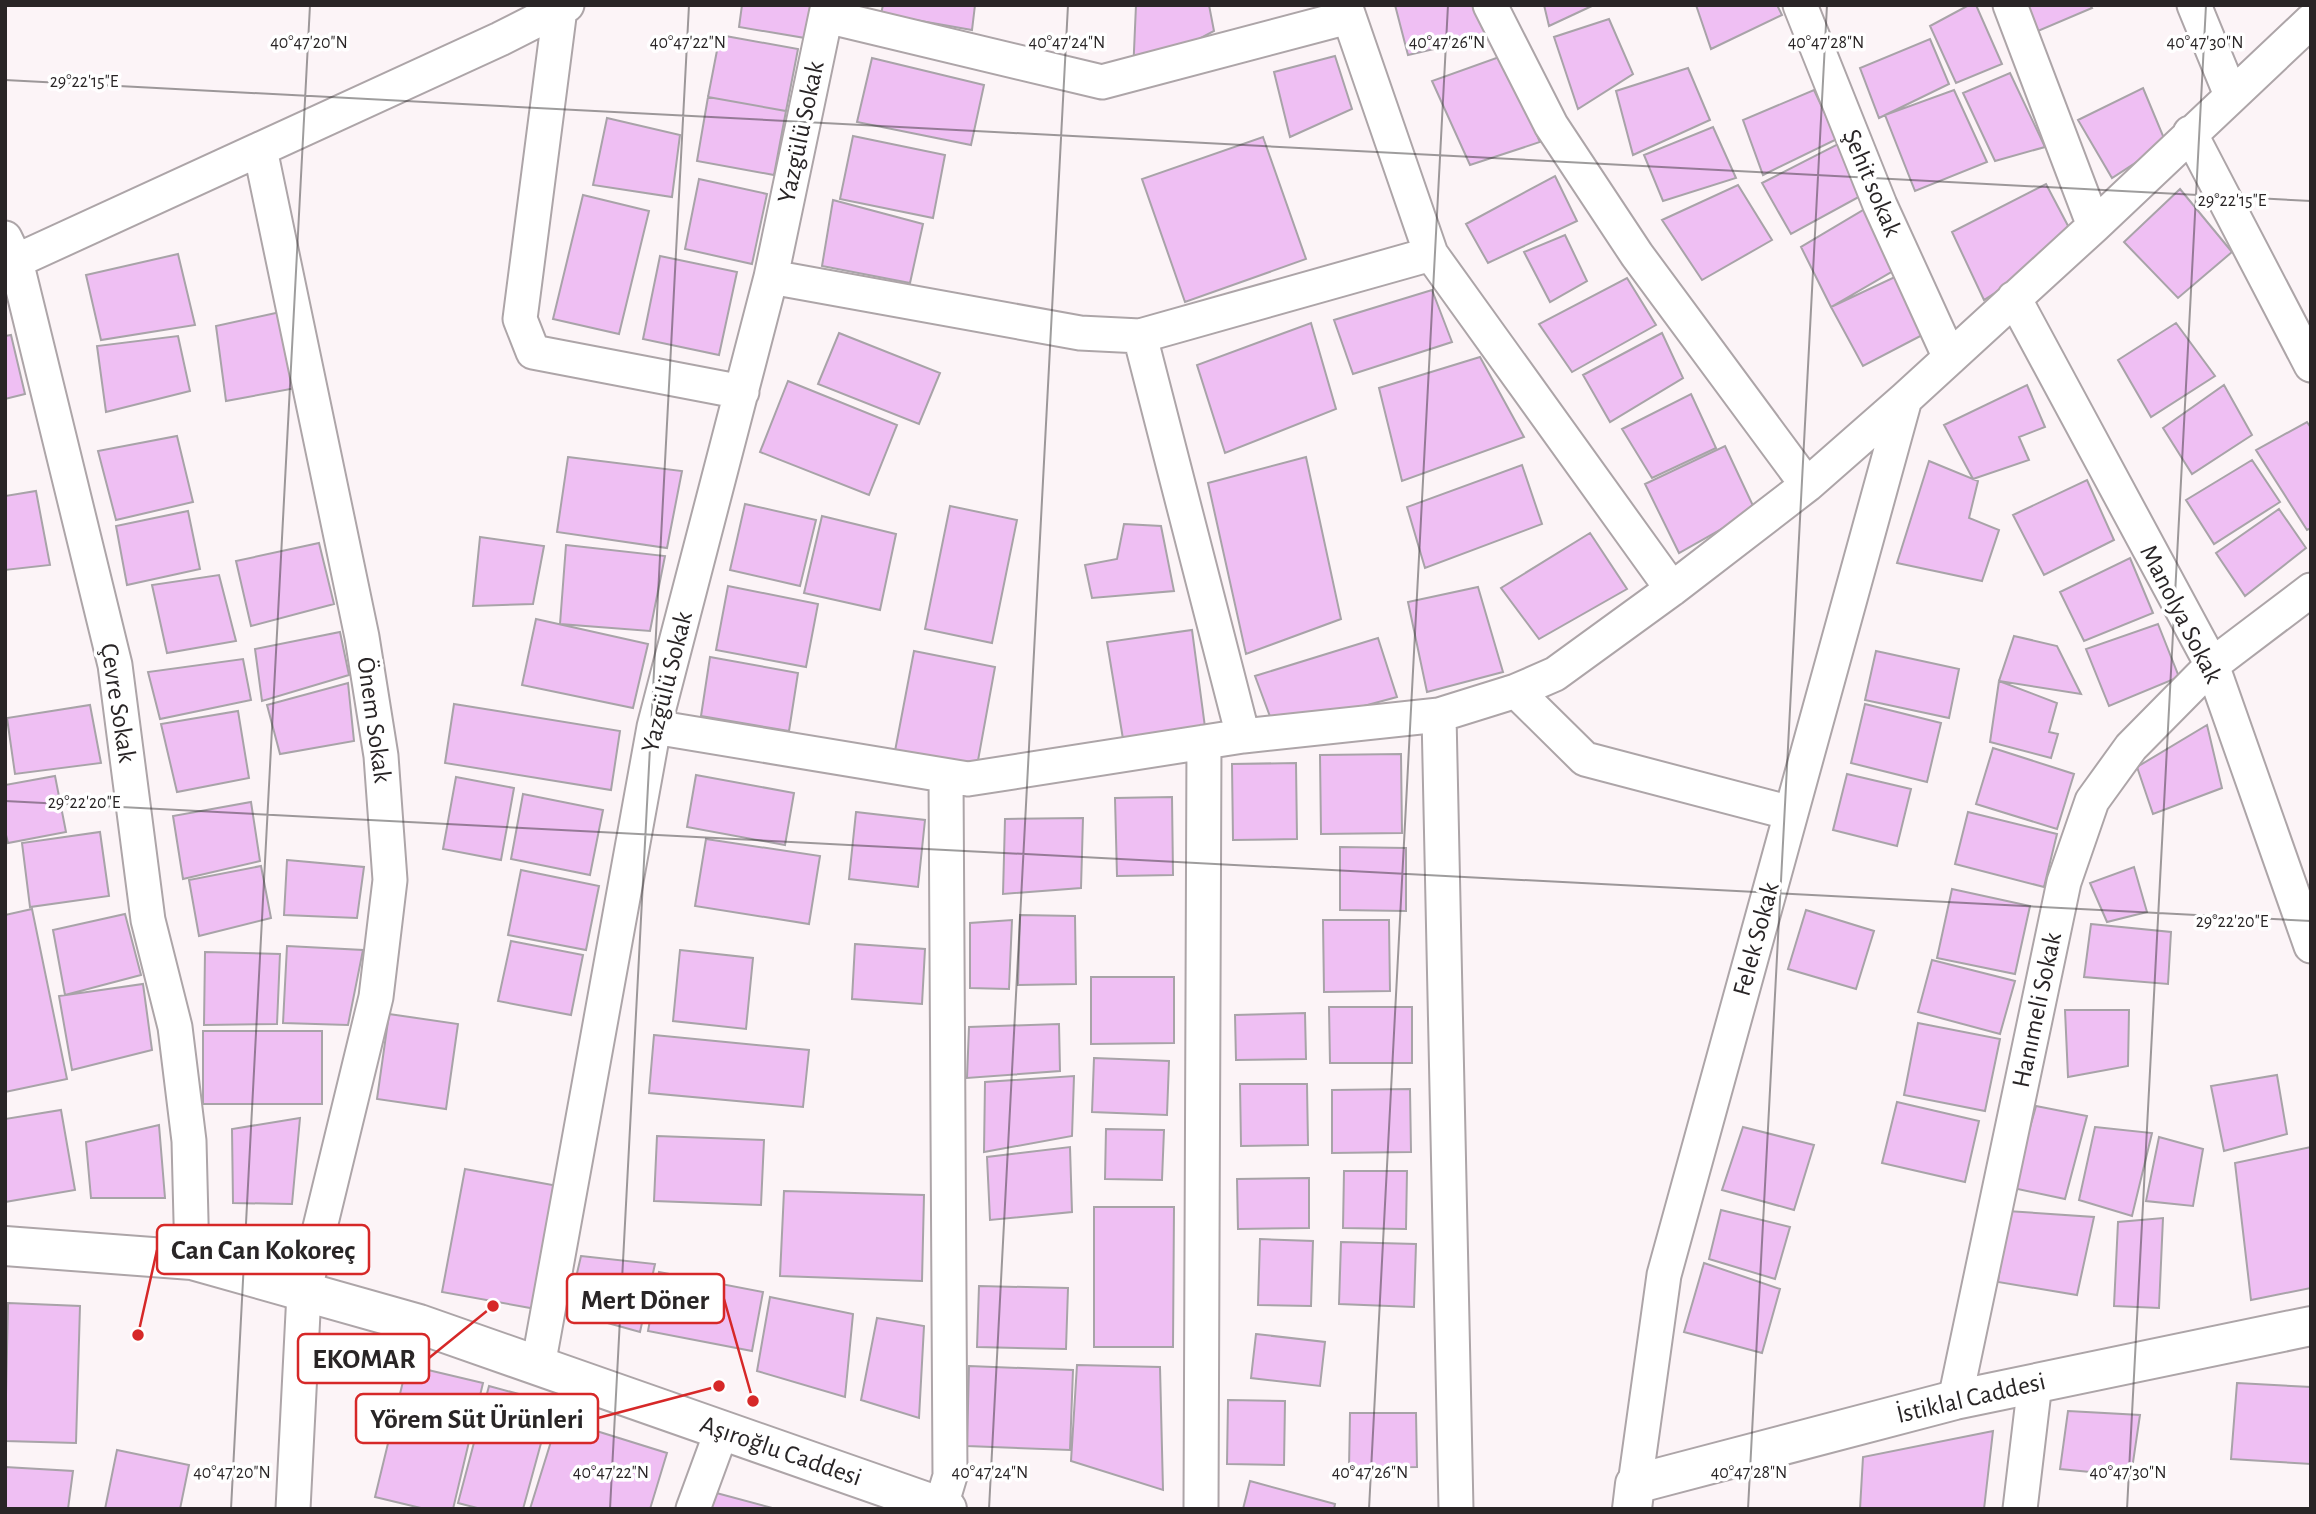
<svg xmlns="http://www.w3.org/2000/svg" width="2316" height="1514" viewBox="0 0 2316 1514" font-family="'Alegreya Sans',sans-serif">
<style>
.building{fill:#efbff3;stroke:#a8a3a8;stroke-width:2}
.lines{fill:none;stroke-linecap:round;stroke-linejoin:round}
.minor-casing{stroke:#ada5a8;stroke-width:37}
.tertiary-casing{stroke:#ada5a8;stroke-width:42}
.minor{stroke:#fff;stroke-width:33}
.tertiary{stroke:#fff;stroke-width:38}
.ticks{fill:none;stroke:#292526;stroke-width:2;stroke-opacity:0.45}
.labels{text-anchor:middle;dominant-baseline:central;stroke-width:7;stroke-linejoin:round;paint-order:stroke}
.street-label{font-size:26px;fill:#292526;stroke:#fff}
.ticks-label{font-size:18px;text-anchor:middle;fill:#292526;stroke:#fff;stroke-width:7;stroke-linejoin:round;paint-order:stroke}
.leader{fill:none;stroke:#d62828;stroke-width:2.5}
.callout-dot{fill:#d62828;stroke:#fff;stroke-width:2.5}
.callout{fill:#fff;stroke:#d62828;stroke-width:2.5}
.callout-label{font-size:28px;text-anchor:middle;font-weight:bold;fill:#292526}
</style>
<rect width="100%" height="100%" fill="#fcf4f7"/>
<path class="building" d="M742,5H817L811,39L739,27Z
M883,5H975L972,30L881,14Z
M1136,5H1209L1214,31L1133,74Z
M1395,5H1482L1490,36L1408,55Z
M1544,5H1594L1549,26Z
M1696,5H1777L1782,15L1711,49Z
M1969,5H1976L2002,64L1956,83L1930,26Z
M2025,5H2090L2092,8L2038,31Z
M1609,19L1633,74L1578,109L1554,37Z
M720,35L798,49L786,111L708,97Z
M1930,39L1949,84L1879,118L1860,68Z
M1335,56L1352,109L1290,137L1274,72Z
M1502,56L1540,142L1470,165L1432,81Z
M872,58L984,85L971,145L857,122Z
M1688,68L1710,120L1633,155L1616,91Z
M2010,73L2045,147L1995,161L1963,93Z
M2143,88L2166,143L2112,178L2078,120Z
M1814,90L1837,139L1763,175L1743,120Z
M1954,90L1987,162L1915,191L1885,115Z
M708,97L786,111L774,175L697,161Z
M607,118L680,135L672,197L593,185Z
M1713,127L1736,178L1663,201L1644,155Z
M853,136L945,155L933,218L840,199Z
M1263,137L1306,259L1185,302L1142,179Z
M1842,142L1866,193L1791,234L1762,183Z
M1555,176L1577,221L1488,263L1466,224Z
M699,179L767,194L752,264L685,249Z
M2046,184L2076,241L1984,300L1952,232Z
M1738,185L1772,240L1702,280L1662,220Z
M2180,189L2232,252L2178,298L2124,242Z
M583,195L649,211L619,334L553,319Z
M833,200L923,224L910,283L822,266Z
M1875,203L1905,264L1831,307L1801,247Z
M1565,235L1587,281L1550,302L1524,252Z
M178,254L195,325L101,340L86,275Z
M660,256L737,272L719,355L643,339Z
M1899,275L1930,331L1863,366L1831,307Z
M1627,278L1656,325L1572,372L1539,324Z
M1432,290L1452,342L1353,374L1334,320Z
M285,311L296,388L226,401L216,326Z
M1311,323L1336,409L1225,453L1197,365Z
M2176,323L2215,376L2151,417L2118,360Z
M839,333L940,373L919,424L818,384Z
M1662,333L1683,378L1610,422L1583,375Z
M11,335L25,394L5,399V336Z
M178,336L190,391L106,412L97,346Z
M1480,357L1524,437L1402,481L1379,388Z
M788,381L897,425L869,495L760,452Z
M2027,385L2045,427L2019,437L2029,460L1973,479L1944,425Z
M2224,385L2252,435L2192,474L2163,428Z
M1691,394L1716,448L1652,478L1622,429Z
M2307,422L2311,428V528L2307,530L2256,450Z
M177,436L193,502L116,520L98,451Z
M1725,446L1755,510L1679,553L1645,484Z
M568,457L682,471L667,548L557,532Z
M1306,457L1341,619L1246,654L1208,483Z
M2252,460L2280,502L2214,544L2186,500Z
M1929,461L1978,481L1969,518L1999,530L1982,581L1897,563Z
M1522,465L1542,524L1425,568L1407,507Z
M2087,480L2114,540L2044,575L2013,515Z
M36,491L50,565L5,570V496Z
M745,504L816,520L800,586L730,570Z
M950,506L1017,520L992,643L925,629Z
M2279,509L2306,548L2245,596L2216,553Z
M188,511L200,569L127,585L116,526Z
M822,516L896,534L880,610L804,593Z
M1124,524L1161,526L1174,591L1092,598L1085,565L1117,559Z
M1590,533L1627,589L1539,639L1501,588Z
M480,537L544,546L533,604L473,606Z
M319,543L334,604L251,626L236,561Z
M566,545L665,556L650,631L560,624Z
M2130,558L2153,613L2084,641L2060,592Z
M219,575L236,641L167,653L152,585Z
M728,586L818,604L806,667L716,650Z
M1478,587L1503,672L1427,692L1408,602Z
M536,619L648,644L633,708L522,685Z
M2158,624L2179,677L2109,706L2086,649Z
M1192,630L1205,727L1124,745L1107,642Z
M340,632L349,675L262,701L255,649Z
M2014,636L2057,646L2081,694L1999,681Z
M1378,638L1397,697L1275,730L1255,676Z
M914,651L995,667L977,766L895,751Z
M1876,651L1959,669L1949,718L1865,700Z
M710,657L798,673L789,731L701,716Z
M243,659L251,700L160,719L148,672Z
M1999,681L2057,703L2049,732L2058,734L2051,758L1990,742Z
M348,683L354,741L280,754L267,705Z
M454,704L620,731L611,790L445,763Z
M1865,704L1941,723L1927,782L1851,763Z
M90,705L101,763L15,774L7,718Z
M238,711L249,778L177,792L161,724Z
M2207,725L2222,788L2153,814L2137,767Z
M1993,748L2074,774L2057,829L1976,804Z
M1401,754L1402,833L1321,834L1320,755Z
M1296,763L1297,839L1233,840L1232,764Z
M1847,774L1911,789L1897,846L1833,830Z
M696,775L794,793L785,845L687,827Z
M55,776L66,832L8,843L5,831V785Z
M456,777L514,788L501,860L443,849Z
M523,794L603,810L590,875L511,859Z
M1172,797L1173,875L1117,876L1115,798Z
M251,802L260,861L183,879L173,816Z
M856,812L925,820L918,887L849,879Z
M1968,812L2057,834L2044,887L1955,864Z
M1083,818L1081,888L1003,894L1005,819Z
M100,832L109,896L30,907L22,843Z
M706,839L820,856L809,924L695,906Z
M1340,847L1406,848V911L1340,910Z
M287,860L364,867L357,918L284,915Z
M261,866L271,918L199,936L189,880Z
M2134,867L2147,912L2107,922L2090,883Z
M521,870L599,886L586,950L508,935Z
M1952,889L2030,906L2015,974L1937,958Z
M32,909L67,1079L5,1092V915Z
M1806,910L1874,931L1856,989L1788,969Z
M125,914L141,975L65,995L53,930Z
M1020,915L1075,916L1076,984L1018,985Z
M1012,920L1009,989L970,988V923Z
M1323,920H1389L1390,991L1324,992Z
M2091,924L2171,932L2168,984L2084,977Z
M511,941L583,955L571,1015L498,1001Z
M855,944L925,949L922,1004L852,999Z
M287,946L363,950L348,1025L283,1023Z
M680,950L753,958L746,1029L673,1021Z
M205,952L280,954L277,1024L204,1025Z
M1932,960L2015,981L2000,1034L1918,1012Z
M1091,977H1174V1043L1091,1044Z
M143,984L152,1050L72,1070L59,996Z
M1329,1007H1412V1063H1330Z
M2065,1010H2129L2128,1066L2068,1077Z
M1305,1013L1306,1059L1236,1060L1235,1015Z
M389,1014L458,1024L446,1109L377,1099Z
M1918,1023L2000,1039L1985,1111L1904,1095Z
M1059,1024L1060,1071L967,1078L969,1027Z
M203,1031H322V1104H203Z
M654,1035L809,1050L803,1107L649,1093Z
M1094,1058L1169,1061L1167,1115L1092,1112Z
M2277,1075L2287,1134L2224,1151L2211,1086Z
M1074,1076L1072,1136L984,1152L985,1082Z
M1240,1084H1307L1308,1145L1241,1146Z
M1410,1089L1411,1152L1332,1153V1090Z
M1897,1102L1979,1121L1965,1182L1882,1163Z
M2036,1106L2087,1116L2065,1199L2013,1188Z
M61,1110L75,1190L5,1202V1119Z
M300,1118L292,1204L233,1203L232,1129Z
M159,1125L165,1198H91L86,1142Z
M1743,1127L1814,1145L1794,1210L1722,1190Z
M2095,1127L2152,1133L2132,1216L2079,1200Z
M1106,1129L1164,1130L1162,1180L1105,1179Z
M657,1136L764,1140L761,1205L654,1201Z
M2159,1137L2203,1149L2193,1206L2146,1201Z
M1070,1147L1072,1212L990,1220L987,1157Z
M2311,1147V1288L2251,1300L2235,1163Z
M465,1169L558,1186L536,1309L442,1292Z
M1344,1171H1407L1406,1229L1343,1228Z
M1309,1178V1228L1238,1229L1237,1179Z
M784,1191L924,1195L922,1281L780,1276Z
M1094,1207H1174L1173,1347H1094Z
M1721,1210L1790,1227L1775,1279L1709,1259Z
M2007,1211L2094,1217L2077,1295L1998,1282Z
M2163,1218L2159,1308L2114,1306L2118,1222Z
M1260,1239L1313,1241L1311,1306L1258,1305Z
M1341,1242L1416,1244L1414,1307L1339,1304Z
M581,1256L655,1264L640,1332L568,1312Z
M1704,1263L1780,1289L1762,1353L1684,1332Z
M659,1272L763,1292L752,1351L648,1331Z
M979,1286L1068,1288L1066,1349L977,1347Z
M770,1297L853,1314L845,1397L757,1371Z
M8,1303L80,1306L76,1443L5,1441Z
M877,1318L924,1326L919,1418L861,1400Z
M1256,1334L1325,1342L1320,1386L1251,1378Z
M407,1365L483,1383L453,1509H425L375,1497Z
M1077,1365L1160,1367L1163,1490L1071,1461Z
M969,1366L1073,1370L1070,1450L967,1446Z
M2237,1383L2311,1387V1464L2231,1459Z
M489,1386L552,1403L523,1509H481L458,1503Z
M1228,1400L1285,1401L1284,1465L1227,1464Z
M2068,1411L2140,1415L2131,1476L2060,1469Z
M1350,1413H1416L1417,1467L1349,1468Z
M558,1419L667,1453L650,1509H530Z
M1993,1431L1984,1509H1860L1863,1457Z
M117,1450L189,1465L180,1509H105Z
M5,1467L73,1471L68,1509H5Z
M1250,1481L1335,1504L1334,1509H1243Z
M709,1491L776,1509H707Z"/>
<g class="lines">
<g class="minor-casing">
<path id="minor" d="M1345,5L1431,254L1672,589
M1490,5L1551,125L1637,255L1807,485
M1800,5L1880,205L1950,358
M2010,5L2094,226
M2194,5L2231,95
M560,9L520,319L533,352L742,392
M826,16L1102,82L1348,17
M2190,133L2311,365
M260,149L362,637L381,756L390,880L376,997L304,1293L293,1509
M5,238L16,261L115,665L148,920L175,1027L189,1141L192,1260
M16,261L500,39L567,5
M771,277L1080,333L1140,336L1431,254
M2014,298L2212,665L2311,946
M1140,336L1243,736
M1516,691L1585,759L1791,813
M1439,715L1456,1509
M654,727L968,779L1243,736L1439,715L1516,691L1555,674L1672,589L1807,485L1905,399L2094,226L2311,21
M538,1366L654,727L771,277L828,5
M1955,1400L2064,882L2092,801L2131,747L2212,665L2311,590
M1635,1484L1664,1275L1905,399
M693,1509L722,1430
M940,1509L950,1476L946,776
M1201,1509L1204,742
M2020,1509L2035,1383"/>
</g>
<g class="tertiary-casing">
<path id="tertiary" d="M5,1246L192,1260L419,1324L947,1509
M1632,1509L1635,1484L1955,1400L2311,1326"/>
</g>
<use href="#minor" class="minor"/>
<use href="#tertiary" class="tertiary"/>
</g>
<path class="ticks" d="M5,80L2311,201M5,801L2311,921M231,1509L310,5M610,1509L689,5M989,1509L1068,5M1369,1509L1448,5M1748,1509L1827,5M2127,1509L2206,5"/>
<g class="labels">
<g class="street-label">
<text transform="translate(801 132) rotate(-78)">Yazgülü Sokak</text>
<text transform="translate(1872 183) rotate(67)">Şehit sokak</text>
<text transform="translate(2181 614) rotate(63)">Manolya Sokak</text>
<text transform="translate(667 682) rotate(-76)">Yazgülü Sokak</text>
<text transform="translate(118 703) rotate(81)">Çevre Sokak</text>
<text transform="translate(374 720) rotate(82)">Önem Sokak</text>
<text transform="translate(1756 939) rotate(-75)">Felek Sokak</text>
<text transform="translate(2037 1010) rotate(-78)">Hanımeli Sokak</text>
<text transform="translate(1971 1398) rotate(-13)">İstiklal Caddesi</text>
<text transform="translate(781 1451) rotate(19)">Aşıroğlu Caddesi</text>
</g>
</g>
<g class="ticks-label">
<text x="309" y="48">40°47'20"N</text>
<text x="688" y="48">40°47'22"N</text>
<text x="1067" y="48">40°47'24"N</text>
<text x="1447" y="48">40°47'26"N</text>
<text x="1826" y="48">40°47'28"N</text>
<text x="2205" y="48">40°47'30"N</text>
<text x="84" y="87">29°22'15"E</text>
<text x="2232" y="206">29°22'15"E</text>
<text x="84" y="808">29°22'20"E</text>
<text x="2232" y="927">29°22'20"E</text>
<text x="232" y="1478">40°47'20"N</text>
<text x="611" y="1478">40°47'22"N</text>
<text x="990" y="1478">40°47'24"N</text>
<text x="1370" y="1478">40°47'26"N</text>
<text x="1749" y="1478">40°47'28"N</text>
<text x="2128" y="1478">40°47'30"N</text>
</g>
<path class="leader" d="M138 1335L157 1250M753 1401L724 1299M493 1306L429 1358M719 1386L598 1418"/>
<g class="callout-dot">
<circle cx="138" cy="1335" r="7"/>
<circle cx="753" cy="1401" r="7"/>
<circle cx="493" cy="1306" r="7"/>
<circle cx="719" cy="1386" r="7"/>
</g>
<g class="callout">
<rect x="157" y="1225" width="212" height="49" rx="7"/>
<rect x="567" y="1274" width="157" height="49" rx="7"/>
<rect x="298" y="1334" width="131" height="49" rx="7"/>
<rect x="356" y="1394" width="242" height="49" rx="7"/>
</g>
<g class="callout-label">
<text x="263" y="1259">Can Can Kokoreç</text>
<text x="645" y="1309">Mert Döner</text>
<text x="364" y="1368">EKOMAR</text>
<text x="477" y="1428">Yörem Süt Ürünleri</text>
</g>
<rect width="2316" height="1514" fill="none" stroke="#292526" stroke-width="14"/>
</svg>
